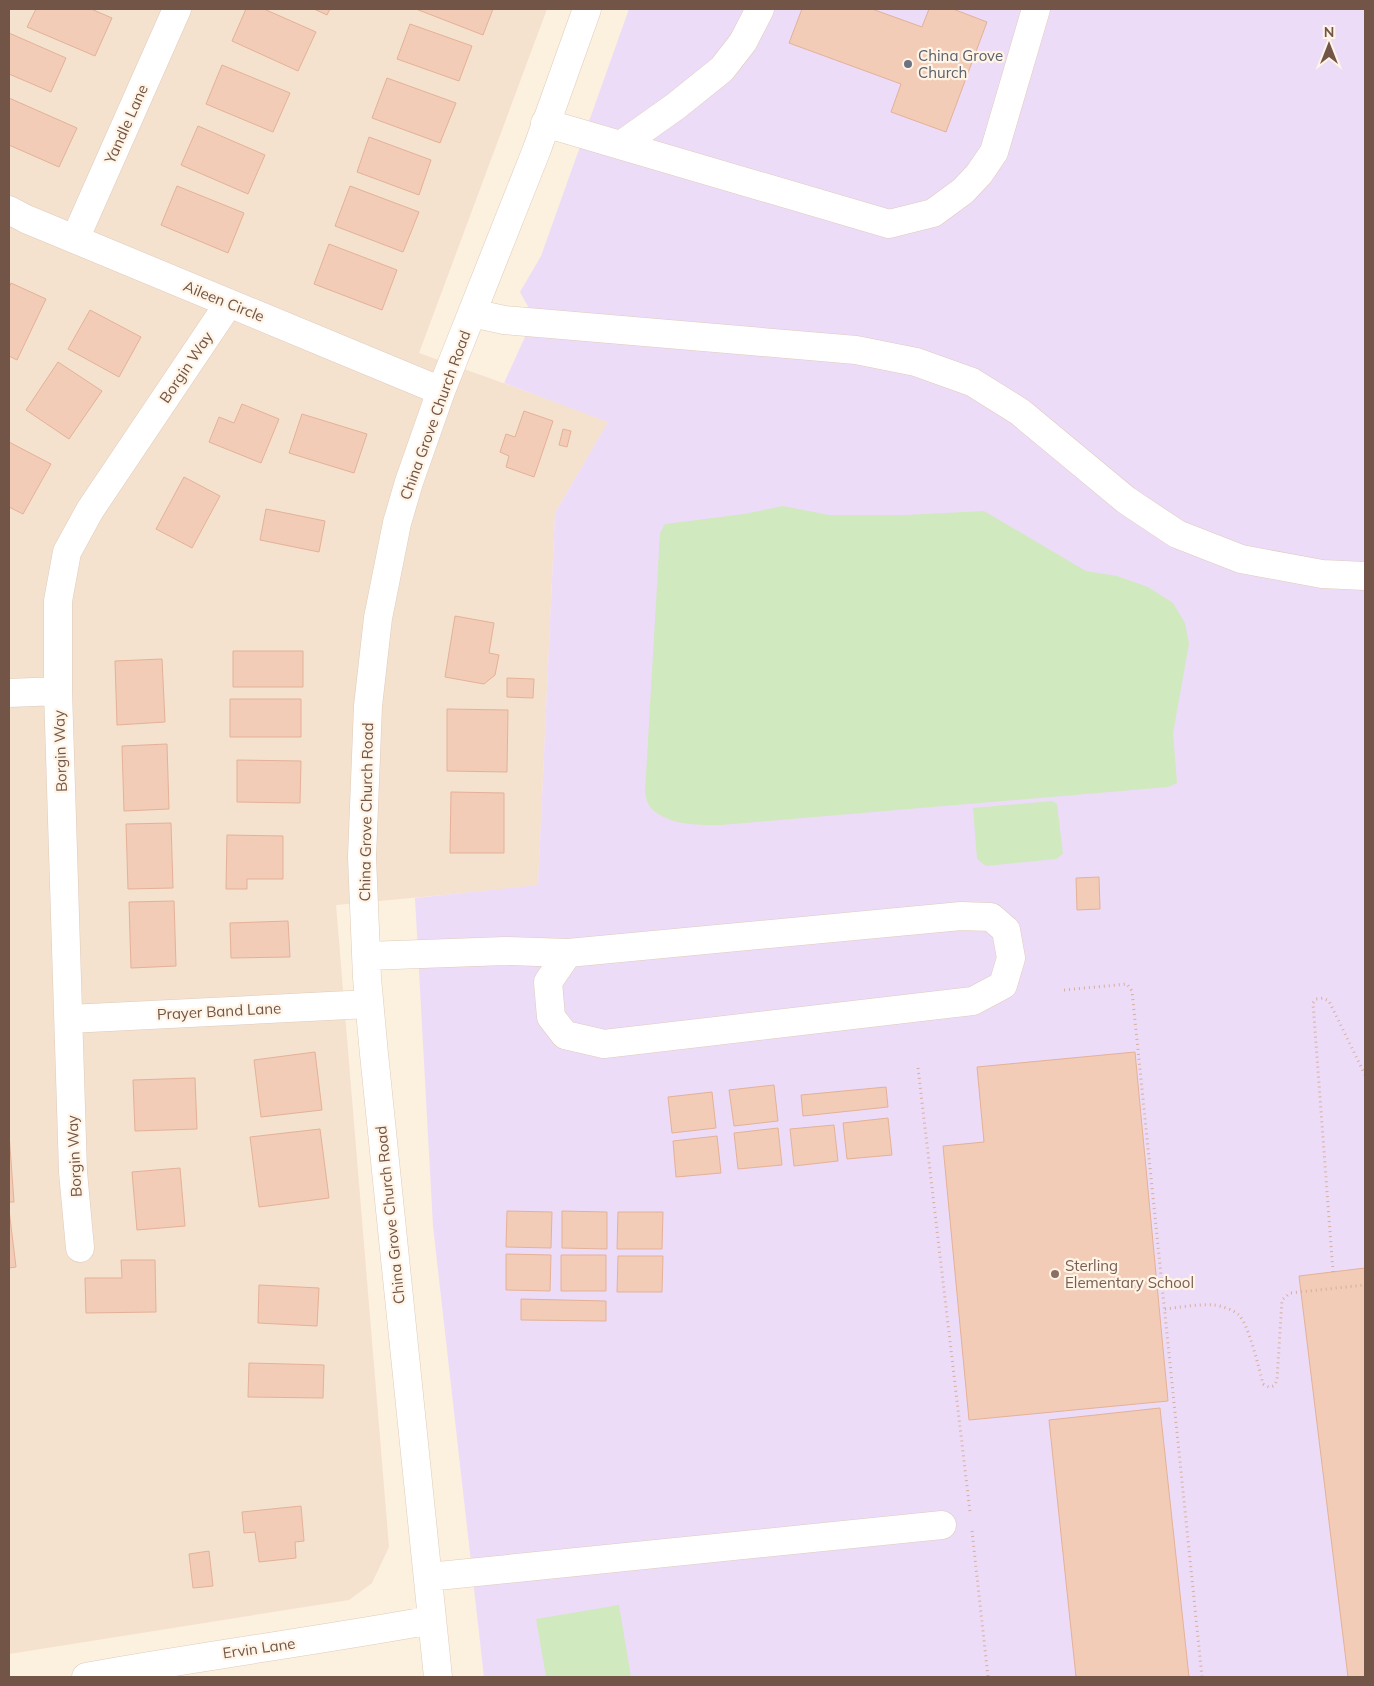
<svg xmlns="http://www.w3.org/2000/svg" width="1374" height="1686" viewBox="0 0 1374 1686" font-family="Mulish,sans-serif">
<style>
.residential{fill:#f4e1ce}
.education{fill:#eddcf8}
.green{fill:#d1e9be}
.building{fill:#f2ccb7;stroke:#e4b197}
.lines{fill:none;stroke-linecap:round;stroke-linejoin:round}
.minor-casing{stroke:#e0cbbb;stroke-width:29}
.path{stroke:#d6af9a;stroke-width:3;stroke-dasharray:1 4;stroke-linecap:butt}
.minor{stroke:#fff;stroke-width:28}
.worship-dot{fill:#6b7280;stroke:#fff4e5;stroke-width:2}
.education-dot{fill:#8d6e63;stroke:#fff4e5;stroke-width:2}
.labels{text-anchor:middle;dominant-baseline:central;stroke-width:4.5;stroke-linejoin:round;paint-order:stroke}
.worship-label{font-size:15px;fill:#5b616d;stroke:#fff4e5;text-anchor:start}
.street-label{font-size:15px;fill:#725547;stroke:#fff4e5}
.education-label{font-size:15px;fill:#785e54;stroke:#fff4e5;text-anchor:start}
</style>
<rect width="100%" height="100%" fill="#fcf0df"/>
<path class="residential" d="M9,9H547L419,353L609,421L555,513L538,886L336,905L389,1547L372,1583L349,1600L9,1654Z"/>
<path class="education" d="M629,9H1365V1677H484L433,1226L415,898L538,885L555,513L608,422L504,383L534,317L520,292L541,256Z"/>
<path class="green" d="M783,506L829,515H905L984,511L1086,571L1117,576L1148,587L1173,603L1185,623L1189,644L1173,733L1177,783L1168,787L721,825C698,825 668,826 650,807C647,803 646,797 645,792L660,533L665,524L744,514Z
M1052,801L1057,804L1063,854L1056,859L986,866L977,859L973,808Z
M619,1605L631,1677H546L536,1619Z"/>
<path class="building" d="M36,9H91L112,18L95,56L27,27Z
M246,9H264L316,32L298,71L232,41Z
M314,9H330L327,15Z
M416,9H493L483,35Z
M802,9H872L922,27L929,9H953L987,22L946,132L891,112L901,84L789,43Z
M410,24L472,46L459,81L397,59Z
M9,33L66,58L51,92L9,74Z
M222,65L290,93L273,132L206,104Z
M387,78L456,103L440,143L372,118Z
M9,98L77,128L59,167L9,145Z
M198,126L265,155L248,194L181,165Z
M369,137L431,160L419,195L357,172Z
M177,186L244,213L228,253L161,225Z
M350,186L419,212L403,252L335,226Z
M329,244L397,270L382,310L314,284Z
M11,283L46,299L17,360L9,356V288Z
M90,310L141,337L119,377L68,349Z
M58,362L102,391L69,439L26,410Z
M242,404L279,419L261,463L209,442L219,417L234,423Z
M524,411L553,421L534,477L506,467L509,456L500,452L506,434L515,437Z
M302,414L367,434L354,473L289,453Z
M563,429L571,431L567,447L559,445Z
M9,442L51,464L23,514L9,507Z
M184,477L220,496L192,548L156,529Z
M266,509L325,521L319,552L260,540Z
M455,616L494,623L489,653L499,655L495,675L484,684L445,677Z
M233,651H303V687H233Z
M162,659L165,722L117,725L115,661Z
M507,678L534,679L533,698L507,697Z
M230,699H301V737H230Z
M447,709L508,710L507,772L447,771Z
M167,744L169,809L124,811L122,746Z
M237,760L301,761L300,803L237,802Z
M451,792L504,793V853H450Z
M171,823L173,888L128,889L126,824Z
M227,835L283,836V879H247V889H226Z
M1099,877L1100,909L1077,910L1076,878Z
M174,901L176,966L131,968L129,902Z
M288,921L290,957L231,958L230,923Z
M315,1052L322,1110L261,1117L254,1060Z
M1135,1052L1168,1401L969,1420L943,1146L984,1142L977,1067Z
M195,1078L197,1129L135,1131L133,1080Z
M774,1085L778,1121L734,1126L729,1090Z
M886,1087L888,1107L803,1116L801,1095Z
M712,1092L716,1128L672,1133L668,1097Z
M888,1118L892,1155L847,1159L843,1123Z
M834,1125L838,1161L794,1166L790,1129Z
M778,1128L782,1165L738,1169L734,1133Z
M320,1129L329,1198L259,1207L250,1137Z
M9,1134L14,1202H9Z
M717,1136L721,1173L676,1177L673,1141Z
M180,1168L185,1226L137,1230L132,1172Z
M9,1210L16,1267L9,1268Z
M507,1211L552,1212L551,1248L506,1247Z
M562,1211L607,1212V1249L562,1248Z
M618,1212H663L662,1249H617Z
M506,1254L551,1255L550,1291L506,1290Z
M561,1255H606V1291H561Z
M618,1256H663L662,1292H617Z
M121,1260H155L156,1312L86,1313L85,1278H122Z
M1365,1268V1677H1348L1299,1276Z
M259,1285L319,1288L317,1326L258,1323Z
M521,1299L606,1301V1321L521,1320Z
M249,1363L324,1365L323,1398L248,1397Z
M1160,1408L1189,1677H1076L1049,1420Z
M301,1506L304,1541L295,1542L296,1558L259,1562L255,1532L244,1533L242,1512Z
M209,1551L213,1586L193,1588L189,1554Z"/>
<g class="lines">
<g class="minor-casing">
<path id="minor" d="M545,123L889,224L933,213L963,191L979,174L994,152L1036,9
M621,145L676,106L722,69L743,42L760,9
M9,210L26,219L441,391
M75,239L177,9
M472,313L504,320L856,350L916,362L972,382L1020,412L1126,500L1177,534L1241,559L1322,574L1365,576
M9,693L58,691
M367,956L505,951L568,953L961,916L991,917L1006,930L1011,958L1003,985L973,1001L604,1044L565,1035L551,1017L548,982L568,953
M69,1019L369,1004
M80,1248L73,1172L58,691V601L67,552L90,510L229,303
M428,1577L942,1525
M86,1677C201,1656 317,1641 432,1620
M438,1677L374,1054L367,978L362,857L368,706L378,618L397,523L409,482L441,391L537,149L587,9"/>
</g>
<path class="path" d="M1064,990L1127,984L1132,991L1202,1677
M918,1068L970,1512
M1333,1272L1313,1003L1316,999L1323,998L1329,1001L1365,1075
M1165,1309C1181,1307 1198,1304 1214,1305C1222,1306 1234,1310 1239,1315C1249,1326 1259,1368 1263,1384C1268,1387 1270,1388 1275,1385L1277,1380L1282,1300L1290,1293L1365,1285
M972,1531L988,1677"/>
<use href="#minor" class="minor"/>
</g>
<circle class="worship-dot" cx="908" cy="64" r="5"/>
<circle class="education-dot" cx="1055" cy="1274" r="5"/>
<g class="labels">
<g class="worship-label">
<text x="918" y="55">China Grove<tspan x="918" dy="17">Church</tspan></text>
</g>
<g class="street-label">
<text transform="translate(126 124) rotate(-66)">Yandle Lane</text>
<text transform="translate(224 301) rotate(22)">Aileen Circle</text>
<text transform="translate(186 367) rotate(-56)">Borgin Way</text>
<text transform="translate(435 415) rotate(-70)">China Grove Church Road</text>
<text transform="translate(60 751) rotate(-92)">Borgin Way</text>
<text transform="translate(366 812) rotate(-89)">China Grove Church Road</text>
<text transform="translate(219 1011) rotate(-3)">Prayer Band Lane</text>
<text transform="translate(74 1156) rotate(-93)">Borgin Way</text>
<text transform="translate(390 1215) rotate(-96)">China Grove Church Road</text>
<text transform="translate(259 1648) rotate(-8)">Ervin Lane</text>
</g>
<g class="education-label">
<text x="1065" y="1265">Sterling<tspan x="1065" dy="17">Elementary School</tspan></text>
</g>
</g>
<rect width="1374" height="1686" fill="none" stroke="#725547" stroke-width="20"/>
<g transform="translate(1329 45)" stroke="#fff4e5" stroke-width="4" paint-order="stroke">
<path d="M0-4L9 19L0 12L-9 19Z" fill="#725547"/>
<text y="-8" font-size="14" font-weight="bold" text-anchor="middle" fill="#725547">N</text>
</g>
</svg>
